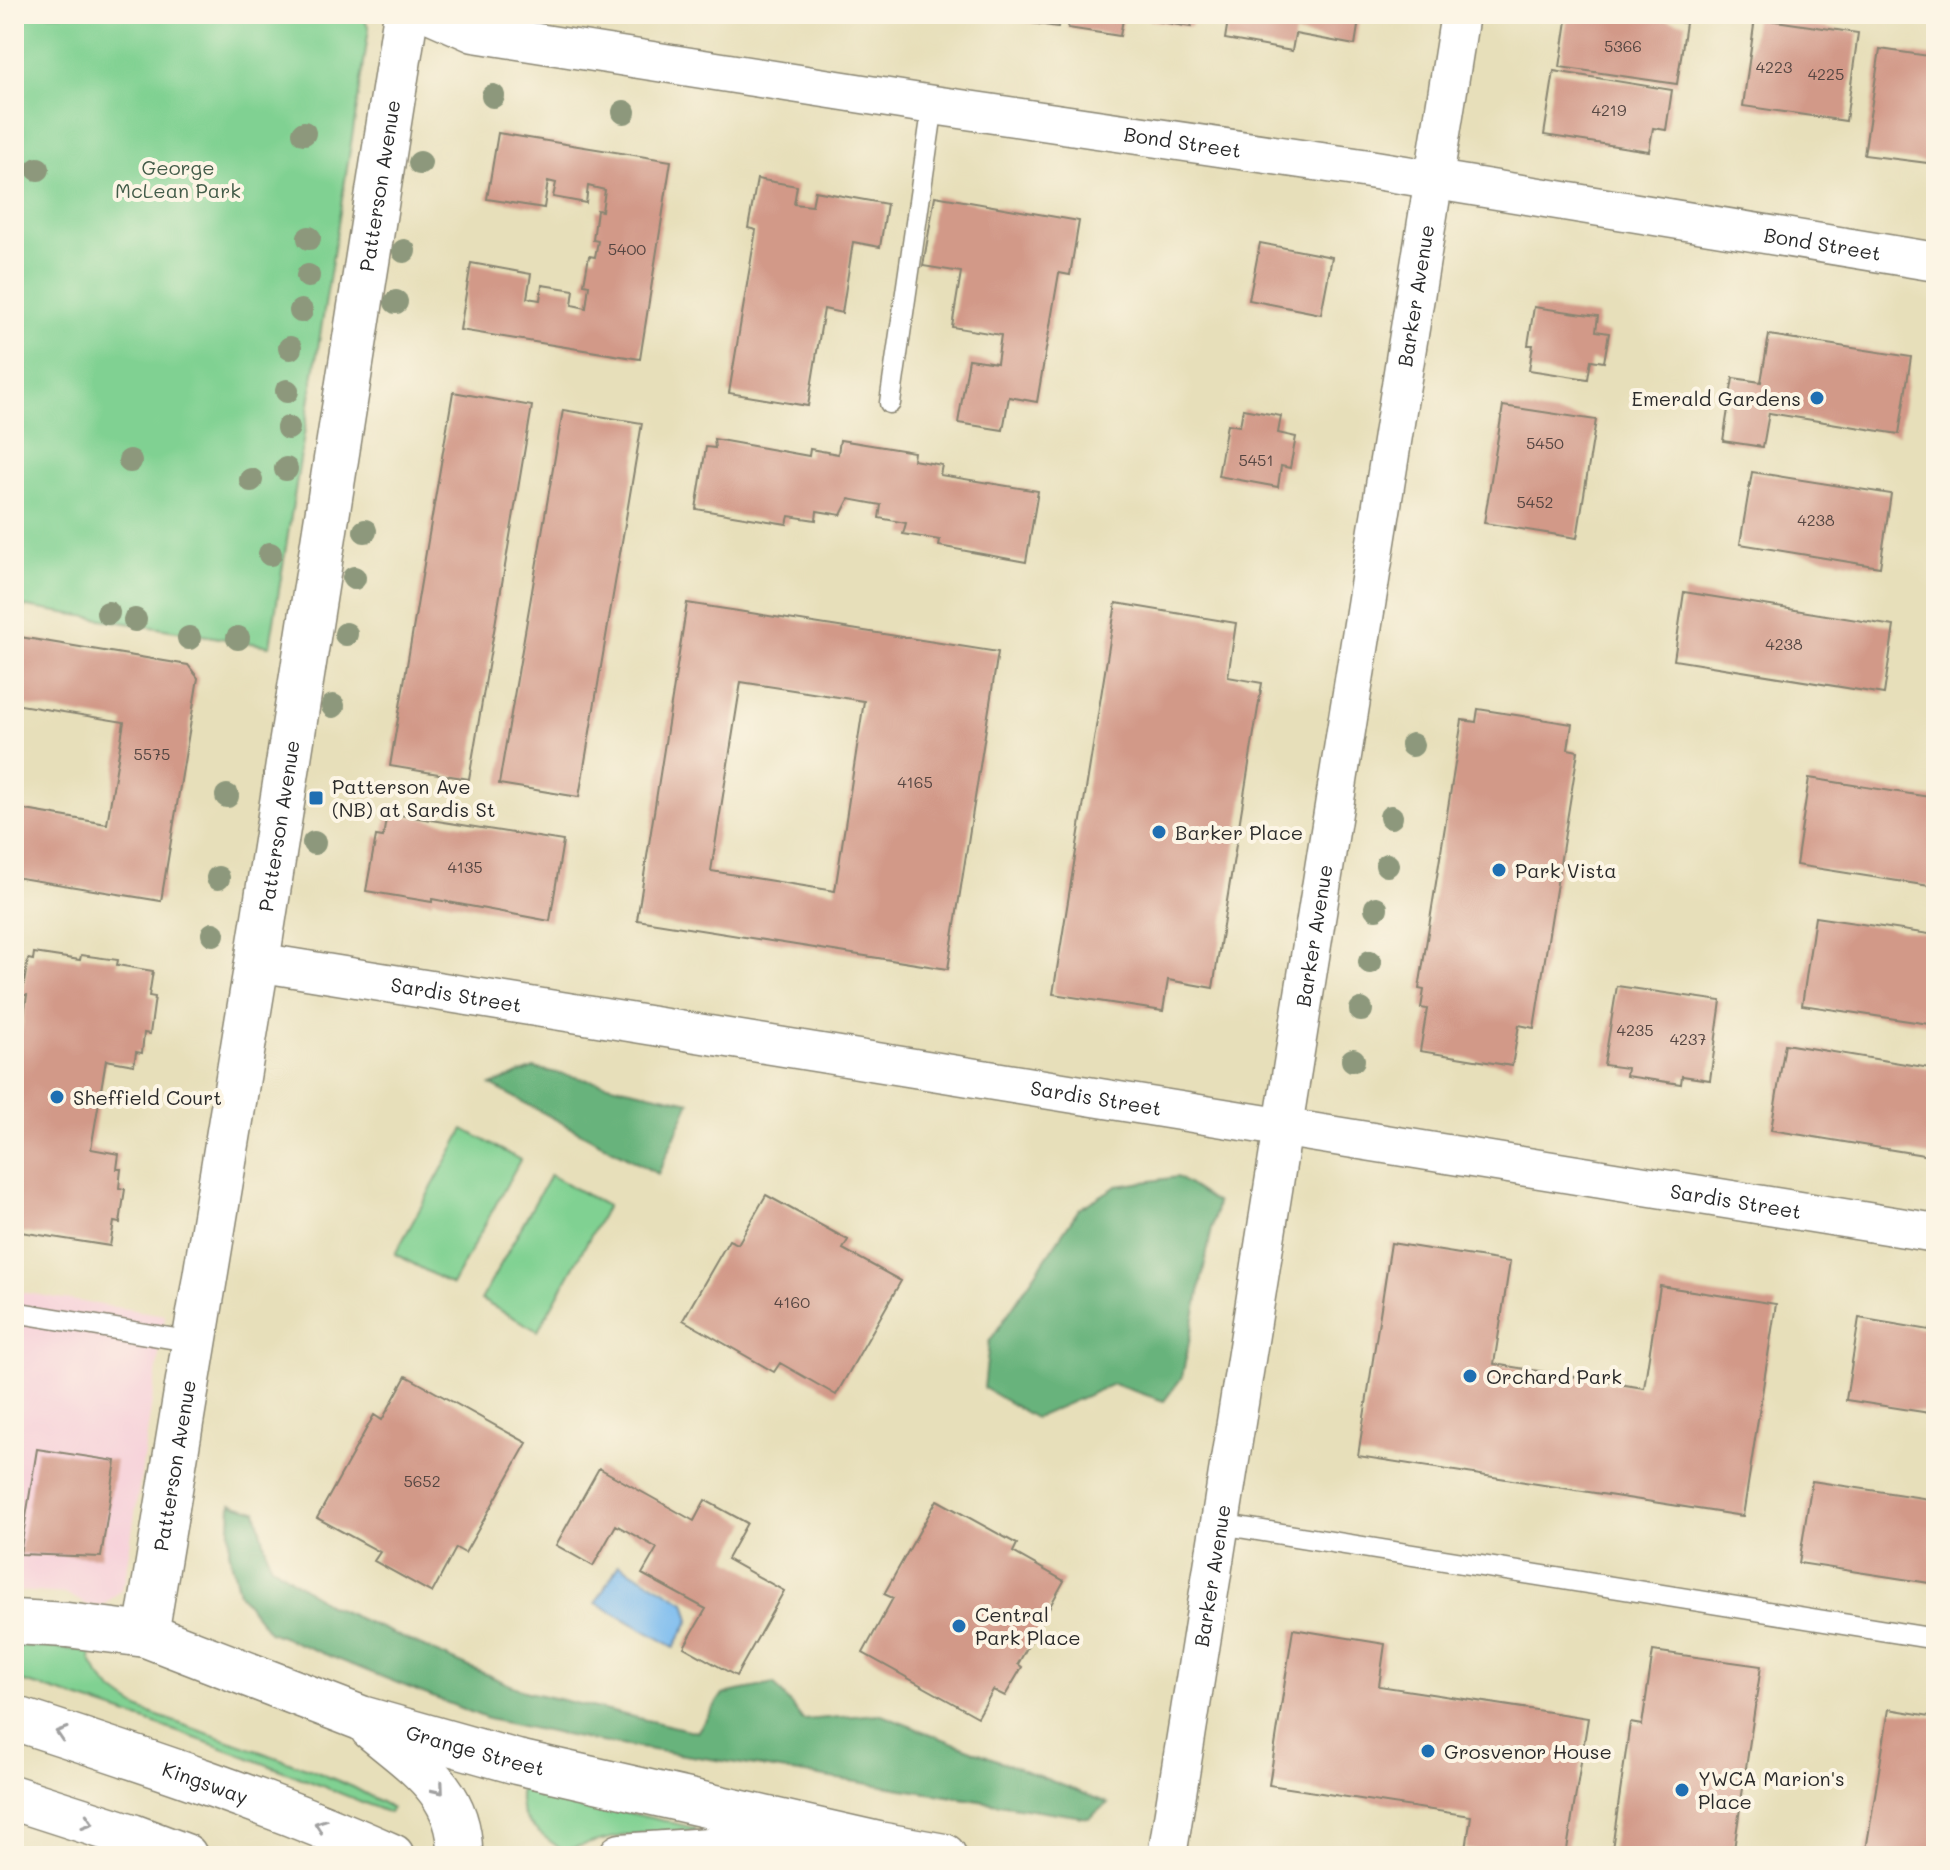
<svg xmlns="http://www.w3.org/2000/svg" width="1950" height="1870" viewBox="0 0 1950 1870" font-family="Mali,sans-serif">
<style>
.built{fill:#f6cfd9}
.green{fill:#80d192;stroke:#567e5e;stroke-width:2}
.forest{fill:#68b37c;stroke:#4a6f54;stroke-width:2}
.water{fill:#7abbef;stroke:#52738d;stroke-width:2}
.building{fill:#d29988;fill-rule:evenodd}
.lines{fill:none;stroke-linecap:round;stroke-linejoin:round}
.service-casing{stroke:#898572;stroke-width:23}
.minor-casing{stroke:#898572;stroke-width:41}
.tertiary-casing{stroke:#898572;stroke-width:47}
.primary-casing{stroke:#898572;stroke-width:47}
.service{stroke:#fff;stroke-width:20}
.minor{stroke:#fff;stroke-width:38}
.tertiary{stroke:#fff;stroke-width:44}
.primary{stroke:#fff;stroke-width:44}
.tree{fill:#8d987c}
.oneway{stroke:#a0a0a0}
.poi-dot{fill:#1f6fb2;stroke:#fcf5e5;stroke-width:3}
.labels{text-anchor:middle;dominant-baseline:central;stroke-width:8;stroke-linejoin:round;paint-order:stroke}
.number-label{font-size:16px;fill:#554642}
.street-label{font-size:20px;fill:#2b2b2b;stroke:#fcf5e5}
.park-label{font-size:20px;fill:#445d4a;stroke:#fcf5e5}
.poi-label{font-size:20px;fill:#2b2b2b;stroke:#fcf5e5;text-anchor:start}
</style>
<rect width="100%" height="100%" fill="#fcf5e5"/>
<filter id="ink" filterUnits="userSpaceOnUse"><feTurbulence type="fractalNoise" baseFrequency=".0125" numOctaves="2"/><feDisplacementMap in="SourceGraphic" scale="16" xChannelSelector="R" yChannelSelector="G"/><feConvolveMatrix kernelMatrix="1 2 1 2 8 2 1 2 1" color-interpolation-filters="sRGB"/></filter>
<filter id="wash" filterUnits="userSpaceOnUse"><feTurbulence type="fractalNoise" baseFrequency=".006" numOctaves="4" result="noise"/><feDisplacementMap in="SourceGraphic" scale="32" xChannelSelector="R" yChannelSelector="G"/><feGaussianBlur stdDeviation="1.8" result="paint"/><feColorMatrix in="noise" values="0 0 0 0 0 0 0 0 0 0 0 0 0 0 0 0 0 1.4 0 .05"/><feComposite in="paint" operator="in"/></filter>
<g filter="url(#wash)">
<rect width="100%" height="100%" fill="#e7dfba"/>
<path class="built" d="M14,1291L165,1315L125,1580L120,1591L104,1605L89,1606L67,1594L14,1591Z"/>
<path class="green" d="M14,14H362L369,28L363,69L270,646L14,605Z
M464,1129L520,1160L452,1285L395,1254Z
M550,1175L607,1206L538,1331L481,1300Z
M14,1645L92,1651L90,1658C100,1684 120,1698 144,1711L312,1770L353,1787L392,1808L389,1813C267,1763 142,1716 14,1679Z
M521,1788L695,1828V1831C648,1829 607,1837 563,1851C540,1832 514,1822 521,1788Z"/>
<path class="forest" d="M534,1068L690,1102L658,1174L491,1085Z
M1177,1177L1217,1203L1182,1377L1164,1401L1113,1384L1035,1418L984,1388L989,1342L1079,1209L1117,1186Z
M231,1504L256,1511L270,1564L328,1605L524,1691L697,1732L723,1694L774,1684L803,1720L879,1714L1108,1803L1089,1818L588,1740L488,1719L269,1632L239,1593L229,1551Z"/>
<path class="water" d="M619,1564L685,1602L690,1620L674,1647L596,1603Z"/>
<g id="blocks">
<path class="building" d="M1006,14H1060L1058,27L1006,19Z
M1070,14H1124L1120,36L1068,28Z
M1150,14H1194L1191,27L1149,20Z
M1229,14H1360L1355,45L1295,34L1292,51L1225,39Z
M1568,14H1629L1686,23L1677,84L1560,67Z
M1755,18L1858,33L1846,121L1743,106Z
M1880,49L1936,57V164L1864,155Z
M1554,71L1672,90L1666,130L1653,128L1649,151L1544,135Z
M498,133L671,161L640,359L460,330L471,263L531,274L527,298L540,300L542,285L574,290L572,305L586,308L589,285L584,284L589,256L595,257L598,241L593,240L597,210L602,211L605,190L588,186L586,203L553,197L556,183L548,181L544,208L487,199Z
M757,179L797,186L794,204L812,206L815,191L887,204L880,247L853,242L842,313L824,309L808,406L729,393L756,230L748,228Z
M935,196L1079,221L1070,275L1059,273L1037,402L1009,397L1003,430L958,423L969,359L997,363L1001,335L952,327L961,272L923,266Z
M1260,243L1332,257L1321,314L1249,300Z
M1534,307L1598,316L1596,331L1609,333L1604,362L1591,360L1588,379L1529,370L1533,345H1528Z
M1769,335L1911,357L1899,434L1769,413L1763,447L1723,441L1733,378L1761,382Z
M453,392L532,406L469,779L390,766Z
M1503,406L1596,420L1577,538L1484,523Z
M1243,409L1281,416L1278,433L1296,437L1290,468L1281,466L1278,487L1218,476L1227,424L1240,426Z
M563,410L642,423L579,797L499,784Z
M714,439L809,456L810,449L838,454L840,440L914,452L913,460L942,465L940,475L1038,491L1026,562L939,546L940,540L903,534L906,523L879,518L881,505L849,499L841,515L817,511L816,520L789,516L787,524L696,509L706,447L715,448Z
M1752,472L1891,494L1880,567L1740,544Z
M1684,592L1894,626L1884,694L1674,660Z
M687,603L998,652L948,969L637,920ZM741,682L864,701L835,891L711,871Z
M1116,603L1236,623L1228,677L1262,683L1213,988L1168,980L1163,1011L1053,994Z
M14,636L188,665L198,678L161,901L14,877V808L107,824L124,722L14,704Z
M1478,709L1572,724L1568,749L1578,751L1534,1028L1519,1025L1512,1066L1420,1051L1427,1009L1421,1008L1424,990L1419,989L1462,720L1476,722Z
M1809,778L1936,798V887L1796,865Z
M387,813L563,841L550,921L432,899V902L366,891L376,836L383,837Z
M1815,917L1936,935V1025L1802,1005Z
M34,953L80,960L81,955L118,960L117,965L153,971L149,996L155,997L150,1034L144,1033L142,1053L136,1052L134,1065L106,1060L91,1149L119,1154L117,1169H121L119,1188L125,1189L120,1223L114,1222L110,1246L14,1231V1086L16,1071L14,1070V1053L17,1033H21L27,995H22L28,959L33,960Z
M1617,986L1721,1001L1710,1080L1682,1076L1681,1084L1626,1076L1627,1068L1604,1065Z
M1785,1044L1936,1069V1157L1771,1130Z
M766,1195L848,1240L843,1249L901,1281L836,1395L780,1363L774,1372L683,1320L729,1240L738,1244Z
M1391,1243L1510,1262L1494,1364L1644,1388L1660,1286L1776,1304L1743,1516L1358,1456Z
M1859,1318L1936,1331V1414L1846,1400Z
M406,1376L527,1443L465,1553L456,1548L432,1593L374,1561L380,1552L317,1518L374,1415L382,1420Z
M37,1449L116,1461L101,1557L20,1554Z
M599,1468L694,1521L705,1500L747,1523L727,1559L784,1591L736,1676L684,1647L706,1609L642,1574L657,1548L616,1525L593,1566L556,1545Z
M1812,1481L1936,1500V1584L1799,1563Z
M937,1500L1017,1544L1013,1552L1064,1581L1018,1664L1022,1667L1005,1696L993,1690L978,1717L863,1653L893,1598L884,1594Z
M1293,1629L1385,1644L1379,1686L1588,1718L1566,1856H1510L1466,1849L1471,1816L1269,1785Z
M1653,1651L1761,1666L1733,1856H1611L1630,1723L1642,1725Z
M1889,1709L1936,1717V1856H1865Z"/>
</g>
</g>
<g filter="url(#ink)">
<use href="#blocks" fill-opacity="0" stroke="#898572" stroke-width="2"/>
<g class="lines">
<g class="service-casing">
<path id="service" d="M890,403L933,105
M14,1312L194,1342
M1220,1524L1936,1639"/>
</g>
<g class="minor-casing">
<g id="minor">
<path id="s1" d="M431,14L474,33L933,105L1369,169L1936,262"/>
<path id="s2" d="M257,962L1936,1233"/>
<path id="s3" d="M1167,1856L1460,14"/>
</g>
</g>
<g class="tertiary-casing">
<g id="tertiary">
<path id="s4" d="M14,1622L67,1625L146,1635L361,1718L517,1762L878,1844L944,1856"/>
<path id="s5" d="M146,1635L257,962L406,14"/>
<path d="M372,1728C415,1764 462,1792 460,1856"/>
<path d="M621,1856L709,1850L792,1854L839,1848"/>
</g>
</g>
<g class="primary-casing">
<g id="primary">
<path id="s6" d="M14,1718C141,1759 269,1801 392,1856"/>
<path d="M14,1798L132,1836L185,1856"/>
</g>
</g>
<use href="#service" class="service"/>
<use href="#minor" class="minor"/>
<use href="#tertiary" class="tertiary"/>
<use href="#primary" class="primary"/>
</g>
<g class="tree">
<circle cx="493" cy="96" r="12"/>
<circle cx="624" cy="112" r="12"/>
<circle cx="304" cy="133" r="12"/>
<circle cx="420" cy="163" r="12"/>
<circle cx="38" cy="169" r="12"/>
<circle cx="309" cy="238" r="12"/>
<circle cx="404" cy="251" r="12"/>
<circle cx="308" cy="276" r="12"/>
<circle cx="396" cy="302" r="12"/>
<circle cx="301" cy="311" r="12"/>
<circle cx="290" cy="348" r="12"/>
<circle cx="287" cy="391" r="12"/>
<circle cx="288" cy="428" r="12"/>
<circle cx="130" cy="461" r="12"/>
<circle cx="286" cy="469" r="12"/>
<circle cx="251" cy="480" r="12"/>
<circle cx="365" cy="531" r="12"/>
<circle cx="270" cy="554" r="12"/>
<circle cx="354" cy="578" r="12"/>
<circle cx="108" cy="613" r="12"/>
<circle cx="135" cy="620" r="12"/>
<circle cx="346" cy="634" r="12"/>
<circle cx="189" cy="638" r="12"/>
<circle cx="238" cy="638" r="12"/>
<circle cx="333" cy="706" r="12"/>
<circle cx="1412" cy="745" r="12"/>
<circle cx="227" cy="796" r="12"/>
<circle cx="1391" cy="817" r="12"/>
<circle cx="314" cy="843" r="12"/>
<circle cx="1387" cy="865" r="12"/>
<circle cx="218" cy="878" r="12"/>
<circle cx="1376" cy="908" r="12"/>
<circle cx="213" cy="934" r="12"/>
<circle cx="1370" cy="962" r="12"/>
<circle cx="1361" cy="1010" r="12"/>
<circle cx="1353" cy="1060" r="12"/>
</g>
<defs><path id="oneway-chevron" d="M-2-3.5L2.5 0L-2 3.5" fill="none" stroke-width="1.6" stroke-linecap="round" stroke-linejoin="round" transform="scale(2)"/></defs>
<g class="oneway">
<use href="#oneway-chevron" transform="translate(61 1733) rotate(-162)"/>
<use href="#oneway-chevron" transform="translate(439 1789) rotate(50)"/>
<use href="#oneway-chevron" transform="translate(88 1822) rotate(18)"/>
<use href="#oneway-chevron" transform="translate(320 1825) rotate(-160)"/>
</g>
</g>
<g class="poi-dot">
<circle cx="1817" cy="398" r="8"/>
<rect x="308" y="790" width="16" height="16" rx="4"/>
<circle cx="1159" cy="832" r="8"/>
<circle cx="1499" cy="870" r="8"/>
<circle cx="57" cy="1097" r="8"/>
<circle cx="1470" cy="1376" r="8"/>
<circle cx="959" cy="1626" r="8"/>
<circle cx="1428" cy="1751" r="8"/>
<circle cx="1682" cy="1790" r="8"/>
</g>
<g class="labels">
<g class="number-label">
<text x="1623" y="45">5366</text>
<text x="1774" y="66">4223</text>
<text x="1826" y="73">4225</text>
<text x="1609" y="109">4219</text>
<text x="627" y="248">5400</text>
<text x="1545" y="442">5450</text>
<text x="1256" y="459">5451</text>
<text x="1535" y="501">5452</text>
<text x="1816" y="519">4238</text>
<text x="1784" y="643">4238</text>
<text x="152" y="753">5575</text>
<text x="915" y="781">4165</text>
<text x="465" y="866">4135</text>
<text x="1635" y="1029">4235</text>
<text x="1688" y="1038">4237</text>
<text x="792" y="1301">4160</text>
<text x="422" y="1480">5652</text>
</g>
<g class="street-label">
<text stroke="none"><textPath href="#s1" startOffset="764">Bond Street</textPath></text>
<text stroke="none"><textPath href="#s5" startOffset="1468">Patterson Avenue</textPath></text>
<text stroke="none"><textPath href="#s1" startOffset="1412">Bond Street</textPath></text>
<text stroke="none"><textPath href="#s3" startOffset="1580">Barker Avenue</textPath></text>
<text stroke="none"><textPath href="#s5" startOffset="820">Patterson Avenue</textPath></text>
<text stroke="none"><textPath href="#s3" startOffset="932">Barker Avenue</textPath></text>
<text stroke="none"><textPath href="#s2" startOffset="202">Sardis Street</textPath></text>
<text stroke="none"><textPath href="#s2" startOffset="850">Sardis Street</textPath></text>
<text stroke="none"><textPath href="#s2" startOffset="1498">Sardis Street</textPath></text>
<text stroke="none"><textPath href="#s5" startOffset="172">Patterson Avenue</textPath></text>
<text stroke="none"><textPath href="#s3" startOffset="284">Barker Avenue</textPath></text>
<text stroke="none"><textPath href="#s4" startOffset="482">Grange Street</textPath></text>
<text stroke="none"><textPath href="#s6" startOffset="202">Kingsway</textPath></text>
</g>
<g class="park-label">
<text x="178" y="167">George<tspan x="178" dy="23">McLean Park</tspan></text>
</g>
<g class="poi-label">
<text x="1801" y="398" text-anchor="end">Emerald Gardens</text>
<text x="332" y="786">Patterson Ave<tspan x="332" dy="23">(NB) at Sardis St</tspan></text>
<text x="1175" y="832">Barker Place</text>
<text x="1515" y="870">Park Vista</text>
<text x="73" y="1097">Sheffield Court</text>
<text x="1486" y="1376">Orchard Park</text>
<text x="975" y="1614">Central<tspan x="975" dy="23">Park Place</tspan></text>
<text x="1444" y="1751">Grosvenor House</text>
<text x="1698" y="1778">YWCA Marion's<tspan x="1698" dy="23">Place</tspan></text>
</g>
</g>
<rect width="1950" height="1870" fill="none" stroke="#fcf5e5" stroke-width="48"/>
</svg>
